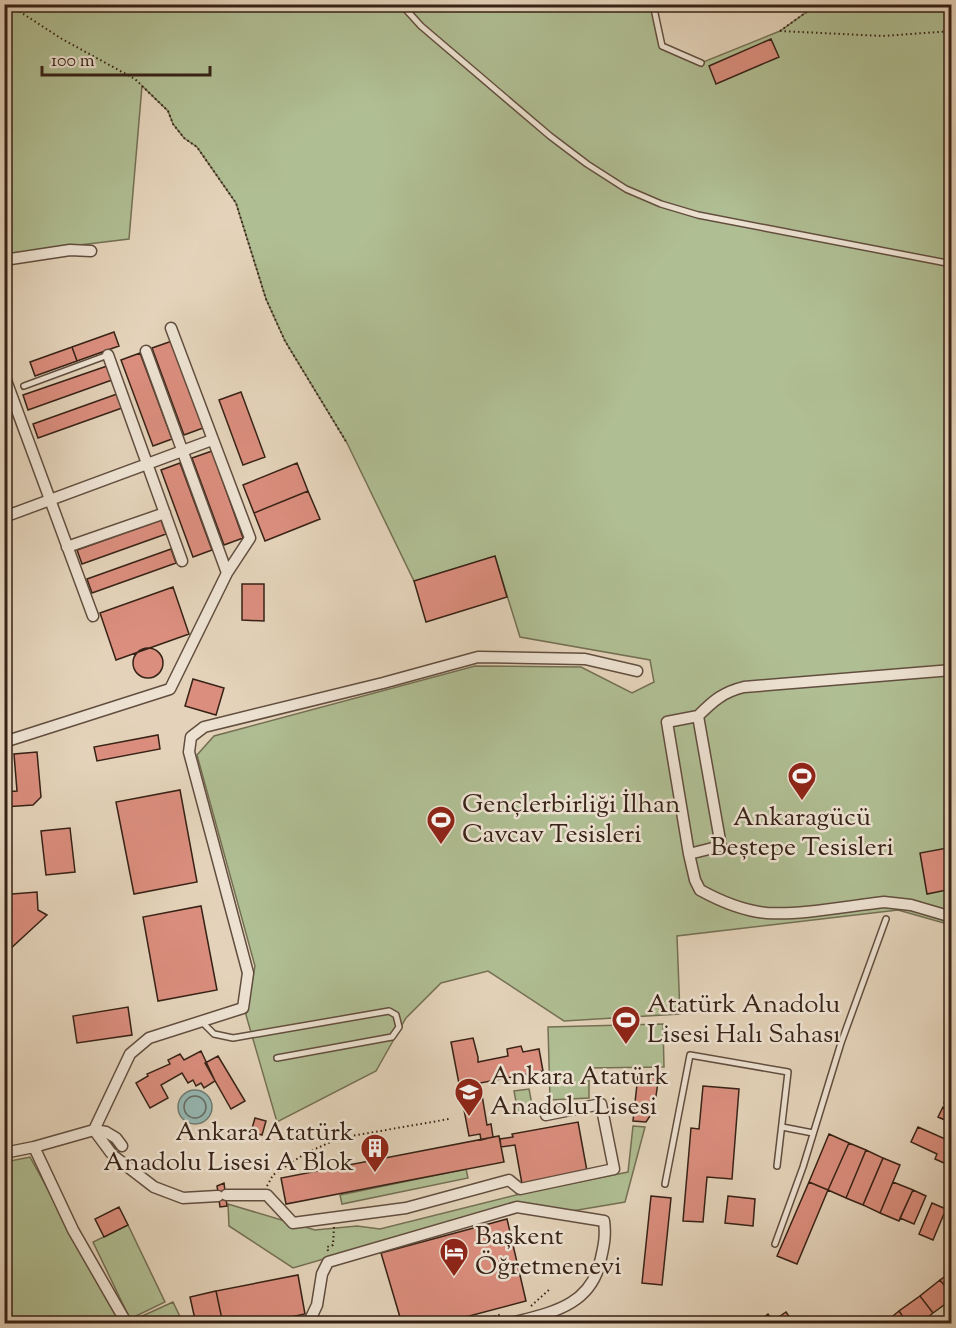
<svg xmlns="http://www.w3.org/2000/svg" width="956" height="1328" viewBox="0 0 956 1328" font-family="'Sorts Mill Goudy',serif">
<style>
.green{fill:#b0be93;stroke:#747054;stroke-width:1.5}
.water{fill:#95b7b2;stroke:#6f7b74;stroke-width:1.5}
.lines{fill:none;stroke-linecap:round;stroke-linejoin:round}
.shore{stroke:#666c64;stroke-width:1.5}
.building{fill:#db8e7e;stroke:#372216;stroke-width:1.5}
.lane-casing{stroke:#624e3f;stroke-width:8}
.street-casing{stroke:#624e3f;stroke-width:13}
.path{stroke:#372216;stroke-width:2;stroke-dasharray:1.5 3;stroke-linecap:butt}
.lane{stroke:#ede2d2;stroke-width:5}
.street{stroke:#ede2d2;stroke-width:10}
.labels{text-anchor:middle;dominant-baseline:central;stroke-width:5;stroke-linejoin:round;paint-order:stroke}
.poi-label{font-size:26px;fill:#372216;stroke:#ede2d2;text-anchor:start}
</style>
<rect width="100%" height="100%" fill="#e4d3ba"/>
<filter id="stains"><feTurbulence type="fractalNoise" baseFrequency=".00333" numOctaves="4"/><feColorMatrix values="0 0 0 0 .2 0 0 0 0 .09 0 0 0 0 .02 0 0 0 .5 -.17"/></filter>
<radialGradient id="worn" r=".72"><stop offset=".6" stop-color="#630" stop-opacity="0"/><stop offset="1" stop-color="#630" stop-opacity=".3"/></radialGradient>
<path class="green" d="M850,4L951,5V925L898,910L677,936L680,1014L564,1021L488,971L441,983L406,1018L376,1071L277,1122L246,1015L255,966L197,755L214,736L475,666L581,667L632,693L654,682L650,660L520,637L495,557L414,581L347,443L285,341L266,299L236,203L197,147L184,138L173,124L168,111L142,86L129,239L5,254L4,5H653L662,46L701,63L780,31L808,11Z
M663,1024L664,1067L589,1068V1098L550,1100L548,1027Z
M529,1089L533,1110L518,1113L514,1091Z
M633,1126L645,1127L625,1202L566,1212L518,1202L293,1268L229,1226L228,1204L315,1230L357,1226L380,1229L528,1192L628,1172Z
M30,1157L121,1323L5,1324V1162Z
M466,1169L468,1178L342,1204L340,1195Z
M128,1225L165,1302L130,1319L93,1242Z
M173,1302L183,1323H140L138,1318Z"/>
<path class="water" d="M178 1107a17 17 0 1 1 34 0a17 17 0 1 1-34 0Z"/>
<g class="lines">
<path class="shore" d="M184 1107a11 11 0 1 1 22 0a11 11 0 1 1-22 0Z"/>
</g>
<path class="building" d="M771,39L779,57L716,84L709,66Z
M114,332L119,346L77,361L72,347Z
M172,341L203,428L184,435L152,348Z
M72,347L77,361L35,376L30,362Z
M140,353L172,439L153,446L121,360Z
M107,366L112,380L28,410L23,395Z
M241,392L265,457L243,465L219,400Z
M117,394L122,408L38,438L33,424Z
M212,451L243,538L224,545L192,458Z
M180,463L212,550L193,557L161,470Z
M297,463L308,491L254,513L243,485Z
M308,491L320,519L265,541L254,513Z
M161,520L166,534L82,564L77,550Z
M171,549L176,563L92,593L87,579Z
M495,556L507,597L426,622L414,581Z
M242,584H264V621L242,620Z
M173,587L189,634L116,660L100,613Z
M133 663a15 15 0 1 1 30 0a15 15 0 1 1-30 0Z
M193,679L224,688L216,715L185,706Z
M158,735L160,749L97,761L94,747Z
M37,752L41,797L33,805L4,807V792L17,791L14,754Z
M180,790L197,882L134,894L116,802Z
M70,828L75,872L46,875L41,831Z
M947,848L952,871V889L927,894L920,853Z
M4,890L12,894L37,892L38,910L47,915L10,949L4,946Z
M201,906L217,990L158,1001L143,917Z
M128,1007L132,1035L77,1043L73,1016Z
M473,1038L478,1057V1062L508,1056L507,1049L521,1046L523,1052L539,1049L543,1071L480,1083L487,1125L491,1124L493,1137L481,1140L480,1134L469,1136L451,1042Z
M201,1051L215,1081L204,1088L201,1083L196,1086L193,1080L188,1083L182,1073L161,1085L168,1098L150,1108L136,1083L148,1076L147,1074L170,1064L168,1060L180,1054L184,1060Z
M218,1056L245,1101L231,1109L205,1063Z
M638,1075H659L654,1110L646,1122L633,1121Z
M703,1086L739,1089L732,1179L707,1177L703,1222L683,1221L691,1128L699,1129Z
M952,1088V1123L938,1117L943,1107L945,1108L947,1104L944,1103Z
M255,1118L266,1121L262,1135L251,1132Z
M578,1122L587,1171L522,1184L515,1145L501,1147L500,1139L513,1137L512,1134Z
M918,1127L952,1142V1161L946,1158L944,1163L935,1159L937,1154L911,1142Z
M829,1134L849,1143L828,1190L809,1182Z
M499,1136L504,1162L286,1204L281,1178Z
M849,1143L866,1150L846,1198L828,1190Z
M866,1150L883,1158L863,1205L846,1198Z
M883,1158L900,1165L880,1213L863,1205Z
M809,1182L828,1190L797,1264L777,1256Z
M893,1182L913,1190L899,1221L880,1213Z
M224,1183L227,1206L220,1207L217,1186Z
M913,1190L926,1196L914,1224L900,1218Z
M651,1196L671,1198L662,1285L642,1283Z
M728,1196L755,1199L753,1226L725,1223Z
M932,1203L946,1209L933,1240L919,1234Z
M119,1207L128,1225L104,1237L95,1219Z
M507,1219L526,1301L439,1324H402L381,1253Z
M952,1272V1295L940,1280Z
M298,1275L305,1314L257,1324H223L216,1291Z
M940,1280L952,1295V1299L933,1313L920,1296Z
M216,1291L223,1324H196L190,1297Z
M920,1296L933,1313L920,1324H908L899,1311Z
M899,1311L908,1324H883Z
M786,1312L794,1324H761L759,1321L768,1314L773,1321Z
M615,1317L640,1319V1324H615Z
M661,1317L688,1319V1324H661Z"/>
<g class="lines">
<g class="lane-casing">
<path id="lane" d="M401,4L421,26L550,136L587,164L626,189L661,204L698,215L952,264
M653,4L662,46L701,63
M24,386L108,355
M202,1022L214,1034L233,1038L389,1011L396,1015L399,1027L392,1037L277,1058
M782,1127L813,1133
M665,1184L690,1055L788,1072L777,1166
M775,1244L803,1167L841,1043L886,919"/>
</g>
<g class="street-casing">
<path id="street" d="M4,260L70,250L91,251
M146,351L227,573
M108,355L182,561
M4,375L93,616
M4,517L212,440
M67,547L165,513
M698,716L721,846L689,854L667,722Z
M698,716C713,701 723,692 744,687L952,670
M4,742L170,689L227,573L250,538L171,328
M689,854L695,880L700,890C720,901 744,911 767,913C804,915 847,906 884,902L911,905L952,917
M94,1130L130,1054L149,1038L243,1008L248,973L189,752L191,737L204,727L383,683L478,657L585,659L637,671
M94,1130L111,1153
M34,1147L73,1230L127,1324
M4,1153L34,1147L94,1130L106,1132L116,1138L122,1146
M115,1157L154,1187L183,1198L218,1196
M226,1195H267L293,1223L406,1208L509,1180L520,1189L614,1169L601,1104L546,1115
M308,1324L317,1305L322,1274L328,1262L517,1207L604,1221C606,1235 604,1245 601,1258C592,1307 549,1313 508,1324"/>
</g>
<path class="path" d="M8,4L62,39L135,79L168,111L173,124L184,138L197,147L236,203L266,299L285,341L347,443
M780,31L883,36L952,31
M780,31L808,11L850,4
M267,1186L273,1175L306,1153L340,1138L449,1119
M328,1251L327,1247L333,1245L334,1227
M531,1306L551,1288
M468,1324L502,1314"/>
<use href="#lane" class="lane"/>
<use href="#street" class="street"/>
</g>
<defs>
<g id="stadium-pin" transform="scale(1.5)"><path d="M0 17L-7.5 6A9.5 9.5 0 1 1 7.5 6Z" fill="#8f2418" stroke="#ede2d2"/><path d="M0-5a6.5 5 0 1 0 0 10a6.5 5 0 1 0 0-10ZM-3.5-1.8h7v3.6h-7Z" fill="#fff"/></g>
<g id="school-pin" transform="scale(1.5)"><path d="M0 17L-7.5 6A9.5 9.5 0 1 1 7.5 6Z" fill="#8f2418" stroke="#ede2d2"/><path d="M0-5L7-2L0 1L-7-2ZM-4 1L0 2.5L4 1V4Q0 6-4 4Z" fill="#fff"/></g>
<g id="building-pin" transform="scale(1.5)"><path d="M0 17L-7.5 6A9.5 9.5 0 1 1 7.5 6Z" fill="#8f2418" stroke="#ede2d2"/><path d="M-4-6H4V6H1V3H-1V6H-4ZM-2.5-4.3h1.7v1.8h-1.7ZM.8-4.3h1.7v1.8H.8ZM-2.5-1h1.7V.8h-1.7ZM.8-1h1.7V.8H.8Z" fill="#fff"/></g>
<g id="hotel-pin" transform="scale(1.5)"><path d="M0 17L-7.5 6A9.5 9.5 0 1 1 7.5 6Z" fill="#8f2418" stroke="#ede2d2"/><path d="M-6-4.5h1.5V1H6V5H4.5V3h-9V5H-6ZM-4 0a1.8 1.8 0 1 1 3.6 0ZM.5 0V-2.5h3Q6-2.5 6 0Z" fill="#fff"/></g>
</defs>
<g fill-rule="evenodd">
<use href="#stadium-pin" x="802" y="776"/>
<use href="#stadium-pin" x="441" y="820"/>
<use href="#stadium-pin" x="626" y="1020"/>
<use href="#school-pin" x="469" y="1092"/>
<use href="#building-pin" x="375" y="1148"/>
<use href="#hotel-pin" x="454" y="1252"/>
</g>
<g class="labels">
<g class="poi-label">
<text x="462" y="805">Gençlerbirliği İlhan<tspan x="462" dy="30">Cavcav Tesisleri</tspan></text>
<text x="802" y="818" text-anchor="middle">Ankaragücü<tspan x="802" dy="30">Beştepe Tesisleri</tspan></text>
<text x="647" y="1005">Atatürk Anadolu<tspan x="647" dy="30">Lisesi Halı Sahası</tspan></text>
<text x="490" y="1077">Ankara Atatürk<tspan x="490" dy="30">Anadolu Lisesi</tspan></text>
<text x="354" y="1133" text-anchor="end">Ankara Atatürk<tspan x="354" dy="30">Anadolu Lisesi A Blok</tspan></text>
<text x="475" y="1237">Başkent<tspan x="475" dy="30">Öğretmenevi</tspan></text>
</g>
</g>
<rect width="956" height="1328" fill="none" stroke="#e4d3ba" stroke-width="24"/>
<rect x="6" y="6" width="944" height="1316" fill="none" stroke="#372216" stroke-width="3"/>
<rect x="12" y="12" width="932" height="1304" fill="none" stroke="#372216" stroke-width="1.5"/>
<path d="M42 66v9h168v-9" fill="none" stroke="#372216" stroke-width="3"/>
<text x="51" y="66" font-size="18" fill="#372216" stroke="#ede2d2" stroke-width="4.5" paint-order="stroke">100 m</text>
<rect width="100%" height="100%" filter="url(#stains)"/>
<rect width="100%" height="100%" fill="url(#worn)"/>
</svg>
